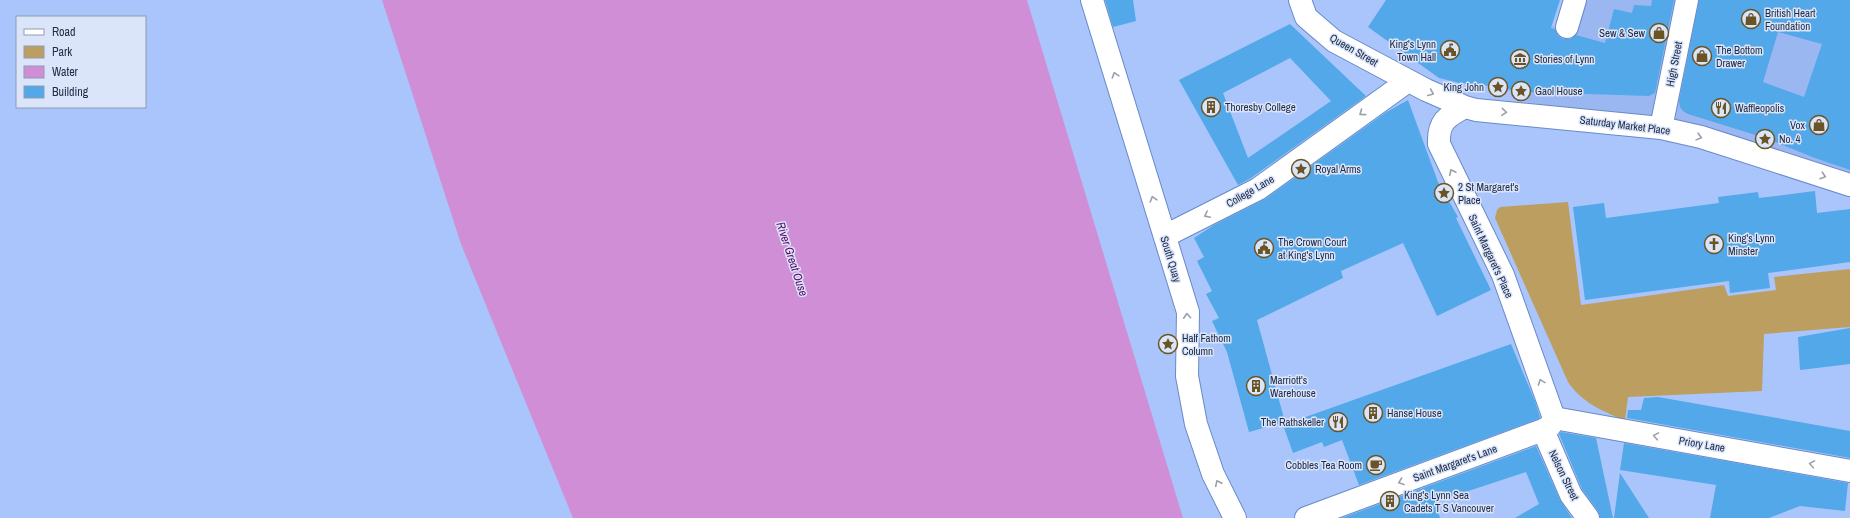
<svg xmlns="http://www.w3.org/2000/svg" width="1850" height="518" viewBox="0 0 1850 518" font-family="'Archivo Narrow',sans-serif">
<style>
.built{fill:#9bb7f1}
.green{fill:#bd9e61}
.water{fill:#d08ed7}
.building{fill:#52a8e8;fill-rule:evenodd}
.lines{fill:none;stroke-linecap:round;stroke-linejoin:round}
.minor-casing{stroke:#6989c8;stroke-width:24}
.minor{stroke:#fff;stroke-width:22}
.oneway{stroke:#9ba0ad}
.labels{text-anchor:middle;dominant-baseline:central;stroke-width:3;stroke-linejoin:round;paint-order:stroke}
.poi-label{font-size:11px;fill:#202d48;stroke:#dbe5fa;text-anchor:start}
.street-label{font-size:11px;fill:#202d48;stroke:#dbe5fa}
.water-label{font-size:12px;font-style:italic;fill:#5b0464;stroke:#dbe5fa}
</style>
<rect width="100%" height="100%" fill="#a9c5fb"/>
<path class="built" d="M1581,0H1850V181L1741,142L1522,101L1530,92L1552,26L1574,35Z"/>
<path class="green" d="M1568,202L1581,305L1724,285L1728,296L1776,290L1774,277L1850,269V327L1764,334L1762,391L1628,397L1625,421C1602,410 1583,404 1568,382L1495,218L1497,210L1500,207Z"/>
<path class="water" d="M382,0H1027L1183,518H573L461,244Z"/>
<path class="building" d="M1105,0H1133L1136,21L1113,27Z
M1386,0H1560L1551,28L1555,29L1558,36L1563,39H1570L1576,35L1605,43L1614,9L1632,13L1634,5L1651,6L1652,0H1674L1655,93L1649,96L1522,92L1490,86L1459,83L1439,78L1368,27Z
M1699,0H1850V170L1815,158L1765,138L1688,114L1683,111L1680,107L1679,101ZM1778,32L1822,44L1804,97L1763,82Z
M1290,24L1366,96L1251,178L1238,185L1179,80ZM1290,58L1331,101L1248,158L1223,93Z
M1408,100L1438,182L1458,217L1456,218L1491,290L1437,316L1403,243L1341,271L1343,278L1257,320L1285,422L1249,432L1227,352L1212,321L1219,318L1206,294L1212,291L1197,261L1204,257L1194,238L1214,225L1265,199L1385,113Z
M1815,191L1817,213L1850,209V262L1768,273L1770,288L1730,293L1729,281L1585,300L1573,207L1604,203L1606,218L1719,203L1718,197L1758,192L1759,198Z
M1850,328V364L1800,370L1798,337Z
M1511,344L1535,401L1540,417L1538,419L1359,485L1342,440L1324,447L1322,442L1293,453L1283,425Z
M1658,397L1850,431V458L1627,418L1628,410H1641L1644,398Z
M1561,432L1596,438L1613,518H1600L1598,511L1582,489L1559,434Z
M1624,443L1848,483L1845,511L1800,506L1769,518H1710L1716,485L1620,470Z
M1536,446L1560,500L1572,518H1515L1539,504L1526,472L1435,502L1440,518H1342Z
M1620,473L1649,518H1614Z"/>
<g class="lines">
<g class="minor-casing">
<path id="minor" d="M1092,0L1188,312L1187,376L1196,424L1213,474L1235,518
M1300,0L1306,17L1334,41L1426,90L1465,107L1476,110L1661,128L1701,137L1850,185
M1567,27L1575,0
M1465,107C1446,117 1438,122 1439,144L1503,275L1554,418
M1661,128L1687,0
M1165,236L1258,189L1408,81
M1554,418L1850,471
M1543,430L1571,495L1588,518
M1306,518L1543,430L1550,426L1554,418"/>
</g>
<use href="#minor" class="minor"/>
</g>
<defs><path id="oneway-chevron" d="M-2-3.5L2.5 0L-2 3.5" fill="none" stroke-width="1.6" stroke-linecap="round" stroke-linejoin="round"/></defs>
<g class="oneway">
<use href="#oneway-chevron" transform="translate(1115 75) rotate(-107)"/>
<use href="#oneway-chevron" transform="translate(1431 93) rotate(23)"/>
<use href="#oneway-chevron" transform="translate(1504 112) rotate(5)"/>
<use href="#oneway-chevron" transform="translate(1362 113) rotate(144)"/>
<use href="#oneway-chevron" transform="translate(1699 137) rotate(15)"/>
<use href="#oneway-chevron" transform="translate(1452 172) rotate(-116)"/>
<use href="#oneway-chevron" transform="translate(1823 176) rotate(18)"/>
<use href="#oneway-chevron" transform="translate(1153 199) rotate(-107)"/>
<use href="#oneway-chevron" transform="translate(1207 215) rotate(153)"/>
<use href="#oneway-chevron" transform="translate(1187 316) rotate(-94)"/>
<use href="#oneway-chevron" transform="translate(1541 382) rotate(-110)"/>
<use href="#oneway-chevron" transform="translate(1656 436) rotate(-170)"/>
<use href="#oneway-chevron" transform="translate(1812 464) rotate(-170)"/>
<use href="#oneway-chevron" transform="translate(1401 482) rotate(160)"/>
<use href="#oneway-chevron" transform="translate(1218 483) rotate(-116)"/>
</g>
<defs>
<g id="shop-ring" transform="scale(1)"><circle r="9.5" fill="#dbe5fa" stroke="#6b5424" stroke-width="1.5"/><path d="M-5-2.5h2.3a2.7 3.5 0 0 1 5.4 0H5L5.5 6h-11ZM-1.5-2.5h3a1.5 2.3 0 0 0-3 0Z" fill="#6b5424"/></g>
<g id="civic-ring" transform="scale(1)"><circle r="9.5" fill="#dbe5fa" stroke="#6b5424" stroke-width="1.5"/><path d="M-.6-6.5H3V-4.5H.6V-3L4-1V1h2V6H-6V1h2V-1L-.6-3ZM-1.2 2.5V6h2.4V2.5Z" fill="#6b5424"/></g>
<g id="museum-ring" transform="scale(1)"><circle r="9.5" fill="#dbe5fa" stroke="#6b5424" stroke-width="1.5"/><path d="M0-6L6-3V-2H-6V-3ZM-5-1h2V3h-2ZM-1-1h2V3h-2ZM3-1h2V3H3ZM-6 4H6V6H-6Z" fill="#6b5424"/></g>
<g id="sight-ring" transform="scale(1)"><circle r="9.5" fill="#dbe5fa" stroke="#6b5424" stroke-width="1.5"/><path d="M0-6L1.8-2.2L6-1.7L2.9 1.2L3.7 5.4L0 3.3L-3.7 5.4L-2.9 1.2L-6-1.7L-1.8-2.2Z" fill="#6b5424"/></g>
<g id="building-ring" transform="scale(1)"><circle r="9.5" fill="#dbe5fa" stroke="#6b5424" stroke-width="1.5"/><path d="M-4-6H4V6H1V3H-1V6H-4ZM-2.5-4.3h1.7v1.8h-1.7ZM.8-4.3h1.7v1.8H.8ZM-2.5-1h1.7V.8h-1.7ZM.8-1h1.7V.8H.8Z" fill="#6b5424"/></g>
<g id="restaurant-ring" transform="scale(1)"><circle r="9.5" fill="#dbe5fa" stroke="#6b5424" stroke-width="1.5"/><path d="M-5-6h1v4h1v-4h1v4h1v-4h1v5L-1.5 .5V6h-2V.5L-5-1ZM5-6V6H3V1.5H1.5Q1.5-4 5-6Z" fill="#6b5424"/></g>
<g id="church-ring" transform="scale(1)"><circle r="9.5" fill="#dbe5fa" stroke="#6b5424" stroke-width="1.5"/><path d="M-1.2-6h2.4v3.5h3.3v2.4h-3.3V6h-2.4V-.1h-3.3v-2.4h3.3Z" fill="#6b5424"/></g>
<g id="cafe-ring" transform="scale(1)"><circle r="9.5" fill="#dbe5fa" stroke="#6b5424" stroke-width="1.5"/><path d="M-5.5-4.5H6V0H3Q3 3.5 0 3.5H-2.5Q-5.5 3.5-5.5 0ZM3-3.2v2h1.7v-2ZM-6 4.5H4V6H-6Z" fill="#6b5424"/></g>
</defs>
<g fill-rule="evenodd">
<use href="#shop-ring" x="1751" y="19"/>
<use href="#shop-ring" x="1659" y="33"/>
<use href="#civic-ring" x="1450" y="50"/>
<use href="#shop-ring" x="1702" y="56"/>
<use href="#museum-ring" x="1520" y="59"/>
<use href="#sight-ring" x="1498" y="87"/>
<use href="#sight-ring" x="1521" y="91"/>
<use href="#building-ring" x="1211" y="107"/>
<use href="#restaurant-ring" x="1721" y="108"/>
<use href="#shop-ring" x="1819" y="125"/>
<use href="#sight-ring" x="1765" y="139"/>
<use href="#sight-ring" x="1301" y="169"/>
<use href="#sight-ring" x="1444" y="193"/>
<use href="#church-ring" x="1714" y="244"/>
<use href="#civic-ring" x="1264" y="248"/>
<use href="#sight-ring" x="1168" y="344"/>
<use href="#building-ring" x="1256" y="386"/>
<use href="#building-ring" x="1373" y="413"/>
<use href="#restaurant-ring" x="1338" y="422"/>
<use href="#cafe-ring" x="1376" y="465"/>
<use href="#building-ring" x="1390" y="501"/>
</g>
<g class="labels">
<g class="poi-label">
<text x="1765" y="13">British Heart<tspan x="1765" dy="13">Foundation</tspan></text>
<text x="1645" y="33" text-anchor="end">Sew &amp; Sew</text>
<text x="1436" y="44" text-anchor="end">King's Lynn<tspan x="1436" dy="13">Town Hall</tspan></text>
<text x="1716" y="50">The Bottom<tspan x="1716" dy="13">Drawer</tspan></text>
<text x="1534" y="59">Stories of Lynn</text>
<text x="1484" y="87" text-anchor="end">King John</text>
<text x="1535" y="91">Gaol House</text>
<text x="1225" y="107">Thoresby College</text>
<text x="1735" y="108">Waffleopolis</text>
<text x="1805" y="125" text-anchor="end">Vox</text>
<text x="1779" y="139">No. 4</text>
<text x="1315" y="169">Royal Arms</text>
<text x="1458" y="187">2 St Margaret's<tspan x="1458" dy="13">Place</tspan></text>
<text x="1728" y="238">King's Lynn<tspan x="1728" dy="13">Minster</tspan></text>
<text x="1278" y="242">The Crown Court<tspan x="1278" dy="13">at King's Lynn</tspan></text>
<text x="1182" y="338">Half Fathom<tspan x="1182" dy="13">Column</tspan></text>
<text x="1270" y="380">Marriott's<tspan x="1270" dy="13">Warehouse</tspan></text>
<text x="1387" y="413">Hanse House</text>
<text x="1324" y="422" text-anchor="end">The Rathskeller</text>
<text x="1362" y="465" text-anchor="end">Cobbles Tea Room</text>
<text x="1404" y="495">King's Lynn Sea<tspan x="1404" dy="13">Cadets T S Vancouver</tspan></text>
</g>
<g class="street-label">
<text transform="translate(1354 50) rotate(30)">Queen Street</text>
<text transform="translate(1674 64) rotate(-79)">High Street</text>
<text transform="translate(1625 125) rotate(7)">Saturday Market Place</text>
<text transform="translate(1250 191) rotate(-30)">College Lane</text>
<text transform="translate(1491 256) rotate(65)">Saint Margaret's Place</text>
<text transform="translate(1171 259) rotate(73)">South Quay</text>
<text transform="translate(1702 444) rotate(10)">Priory Lane</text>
<text transform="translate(1455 463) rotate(-20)">Saint Margaret's Lane</text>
<text transform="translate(1564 475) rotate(64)">Nelson Street</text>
</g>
<g class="water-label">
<text transform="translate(792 259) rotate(72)">River Great Ouse</text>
</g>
</g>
<rect x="16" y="16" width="130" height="92" fill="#dbe5fa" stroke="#909bb3"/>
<rect x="24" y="29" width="20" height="6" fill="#ffffff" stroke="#909bb3"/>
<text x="52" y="36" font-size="12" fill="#202d48">Road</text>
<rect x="24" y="46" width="20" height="12" fill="#bd9e61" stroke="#909bb3"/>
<text x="52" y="56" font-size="12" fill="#202d48">Park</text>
<rect x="24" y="66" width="20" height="12" fill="#d08ed7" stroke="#909bb3"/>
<text x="52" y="76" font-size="12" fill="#202d48">Water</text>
<rect x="24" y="86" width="20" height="12" fill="#52a8e8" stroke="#909bb3"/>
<text x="52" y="96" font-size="12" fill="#202d48">Building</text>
</svg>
